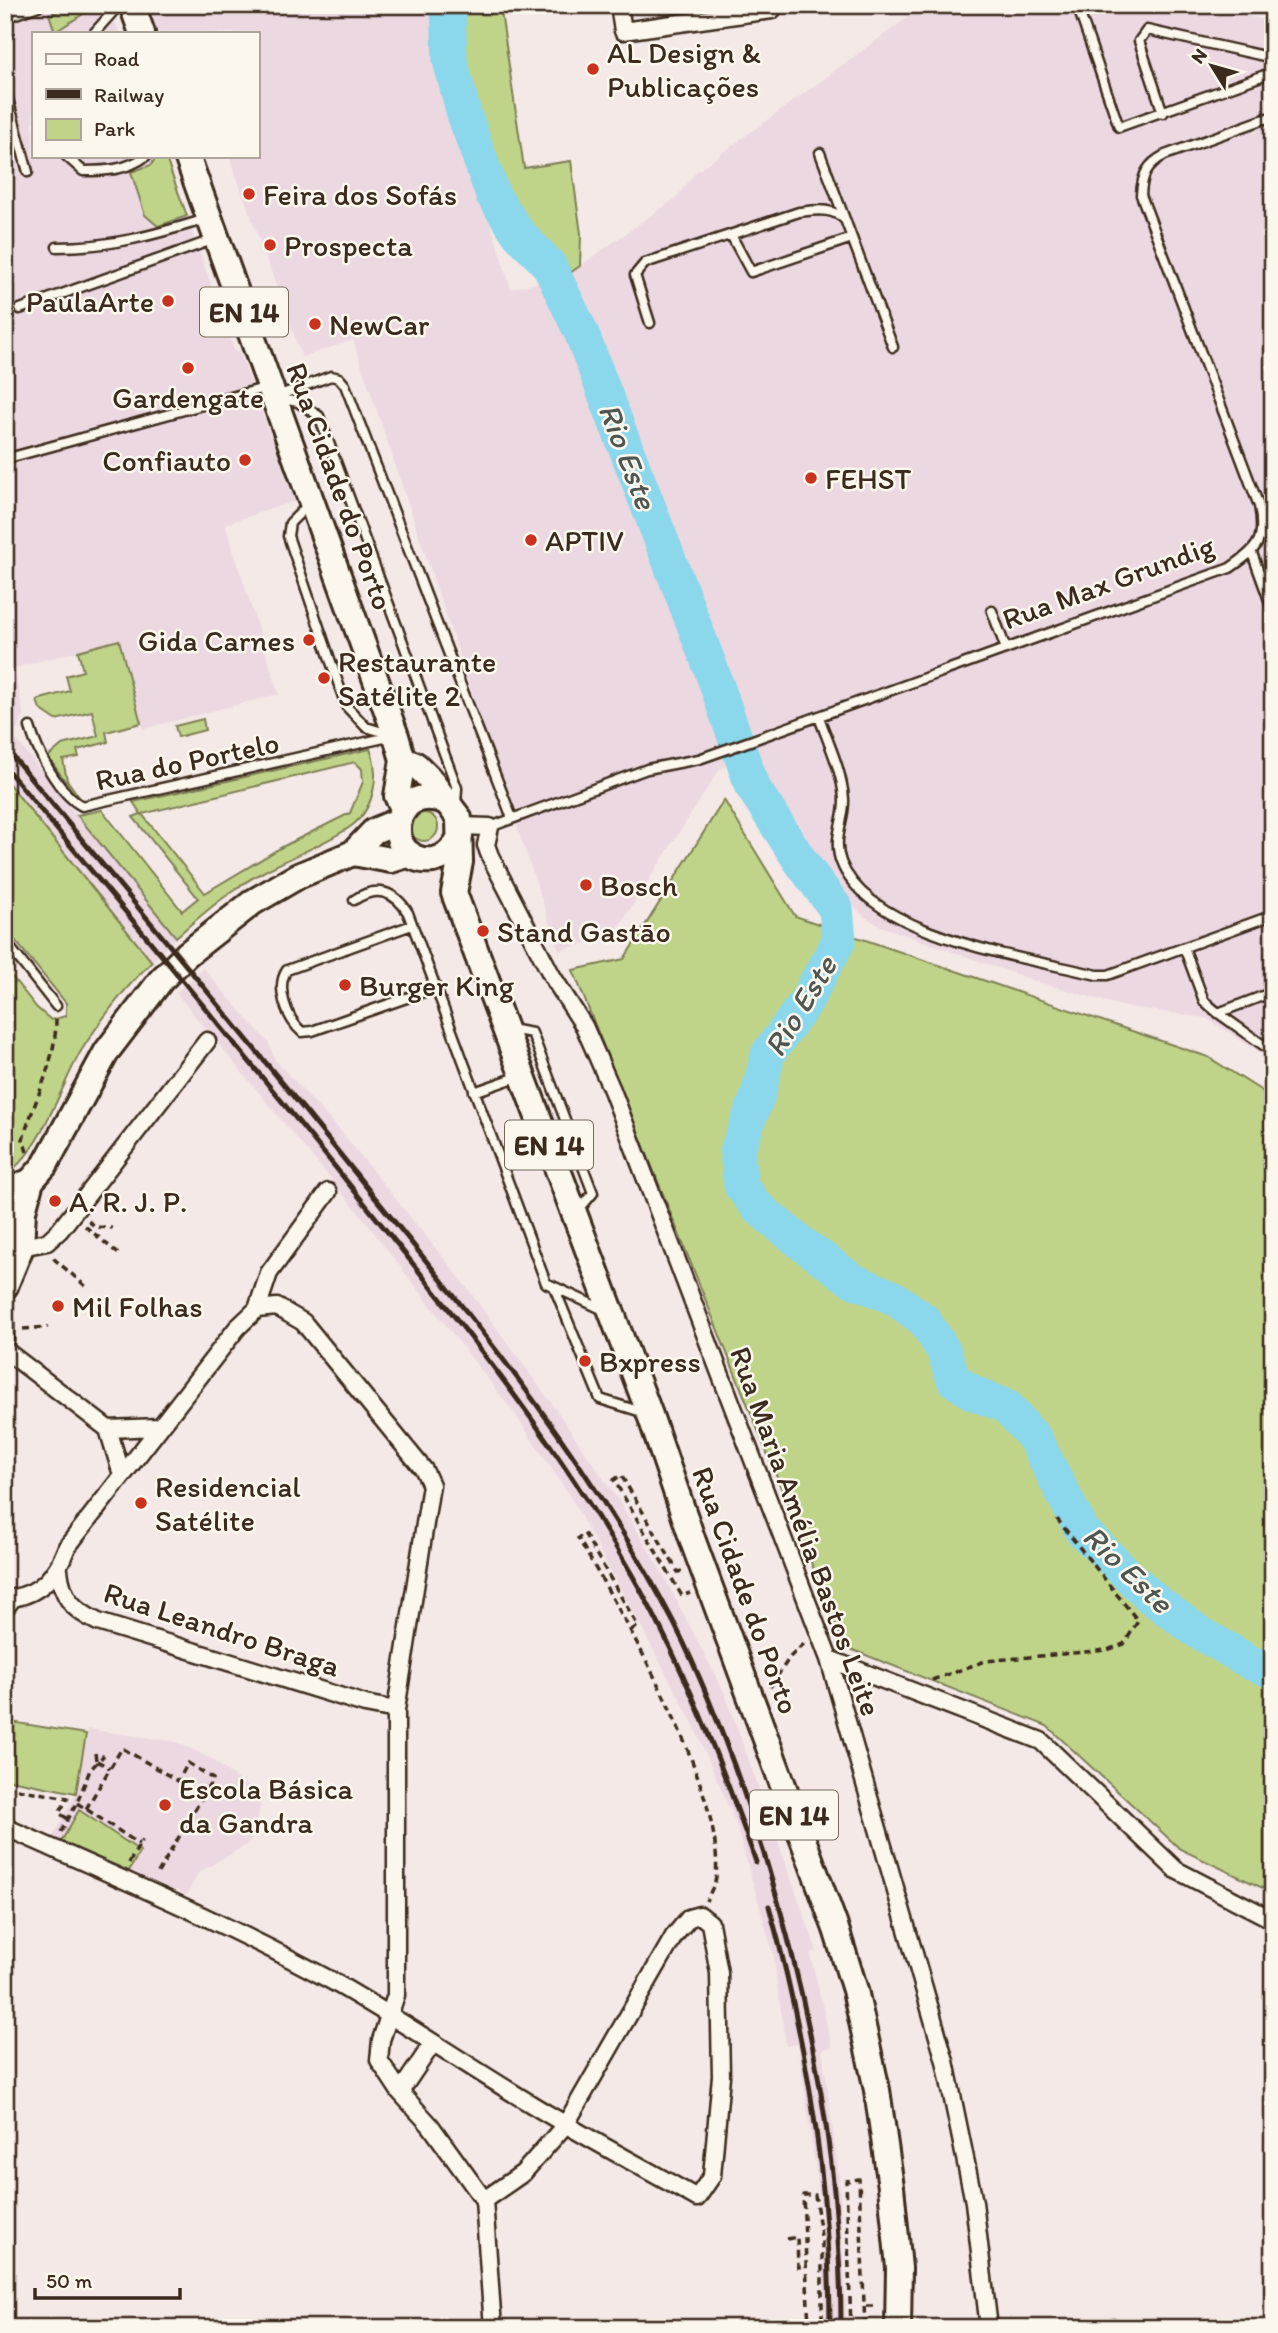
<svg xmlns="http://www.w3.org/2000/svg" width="1278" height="2333" viewBox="0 0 1278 2333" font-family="Itim,sans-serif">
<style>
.built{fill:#ecd8e1}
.green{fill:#c0d489;stroke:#7e7f54;stroke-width:2;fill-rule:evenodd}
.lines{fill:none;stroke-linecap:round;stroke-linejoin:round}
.river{stroke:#8bd7eb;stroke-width:35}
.lane-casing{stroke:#3b2a1e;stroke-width:13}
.street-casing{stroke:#3b2a1e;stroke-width:21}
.primary-casing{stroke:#3b2a1e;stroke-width:30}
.path{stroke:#3b2a1e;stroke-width:3.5;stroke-dasharray:7 5;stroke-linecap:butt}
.lane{stroke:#fbf7ec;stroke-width:8}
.street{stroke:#fbf7ec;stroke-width:16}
.primary{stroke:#fbf7ec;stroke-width:24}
.rail{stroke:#3b2a1e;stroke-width:5}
.poi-dot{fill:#c8321e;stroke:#fbf7ec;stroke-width:2.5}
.labels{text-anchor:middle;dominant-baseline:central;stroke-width:5;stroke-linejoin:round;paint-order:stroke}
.shield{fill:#fbf7ec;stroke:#75685c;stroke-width:2}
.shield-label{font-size:28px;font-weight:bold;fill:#3b2a1e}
.poi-label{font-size:30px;fill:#3b2a1e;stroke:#fbf7ec;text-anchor:start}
.street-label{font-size:30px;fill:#3b2a1e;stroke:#fbf7ec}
.water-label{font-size:32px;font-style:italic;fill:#4f5551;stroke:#fbf7ec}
</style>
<rect width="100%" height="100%" fill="#f4e9e7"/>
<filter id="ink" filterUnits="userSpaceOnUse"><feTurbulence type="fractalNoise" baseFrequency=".0143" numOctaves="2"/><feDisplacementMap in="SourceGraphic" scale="14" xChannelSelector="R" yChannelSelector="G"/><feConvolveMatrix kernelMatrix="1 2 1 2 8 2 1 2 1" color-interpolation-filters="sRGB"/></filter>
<g filter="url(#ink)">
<path class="built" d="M5,5H108L120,33H33V156H165L235,352L239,351L295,501L225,524L279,694L143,729L119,640L14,668L24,715L13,736L176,937L152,962L5,779Z
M148,5H432L439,55L511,289L567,275L676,198L696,172L925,5H1201L1273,22V1061L1206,1018L1121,1006L1035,981L883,927L865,917L838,890L752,755L720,769L614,934L559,951L353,340L302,357L229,156H257V33H158Z
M203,968L269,1043L275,1060L338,1128L459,1277L550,1401L619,1501L659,1567L725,1694L817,1951L810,1953L832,2047L822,2050L839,2176L847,2328H825L823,2222L798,2044L786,2046L773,1953L735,1821L692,1721L570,1496L514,1413L358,1212L176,993Z
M87,1729L177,1742L212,1759L239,1781L263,1794L254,1834L248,1844L198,1873L187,1895L52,1838L76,1793Z"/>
<path class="green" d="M80,5H97L55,32L49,14Z
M459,5H500L524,168L571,161L581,234L580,266L567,275L556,251L521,225L499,190L476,128L458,49Z
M157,156H165L187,216L158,226L145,215L131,172L151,165Z
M119,640L141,723L106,732L108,742L77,750L79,757L63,760L67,780L80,798L75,795L48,757L62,745L98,736L92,711L56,720L40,709L37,700L70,691L66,676L83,671L78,651Z
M203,719L205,730L178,737L175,726Z
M370,749C380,773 375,806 354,824C336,839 287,859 263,872C231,889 204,913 176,937L77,815L102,810L182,911L198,898L133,817L141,814L133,802ZM355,762L362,769L363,782L350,813L282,847L205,893L142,814Z
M5,779L152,962C124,988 102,1018 81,1051C64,1079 36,1163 5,1173V968L37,1008L51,1020L66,1016V1003L5,928Z
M724,800L795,916L1208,1057L1273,1098V1893L1180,1849L1047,1726L845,1647L573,970L624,959Z
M410 827a14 14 0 1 1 28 0a14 14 0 1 1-28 0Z
M5,1721L86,1734L76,1793L5,1779Z
M79,1810L140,1851L129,1871L61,1842Z"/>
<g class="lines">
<path class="river" d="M448,5L450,60L464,114L493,195L518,233L549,265L581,332L711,669L752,786L799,859L836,909L839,940L805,1003L768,1054L758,1095L737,1151L741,1186L757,1207L801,1243L852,1280L894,1298L924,1320L943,1350L954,1380L973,1393L1006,1406L1035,1439L1082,1531L1153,1599L1198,1632L1251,1663L1273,1671"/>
<g class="lane-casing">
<path id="lane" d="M1077,5L1119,127L1273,72
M549,8L554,5
M5,18L41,5
M94,33L119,5
M5,88L28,172
M1163,113L1139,41L1147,30L1273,58
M820,153L893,347
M66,156L83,171C107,171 127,170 146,156
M731,235L751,272L852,238
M57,247C112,247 154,235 206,219
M20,309L215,239
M650,323L635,275L645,263L799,212C817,210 834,207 846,221
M277,396L331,376L339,378L345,385L512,818
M277,398L298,402L319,416L457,788L456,804
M5,459L268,387
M309,504L290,523L288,536L346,706L366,727L389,734
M1252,553L1273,611
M992,611L1006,649
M819,717C828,742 842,771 844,799C845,821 832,838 841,862C869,936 1027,958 1097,975H1108L1273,915
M30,727C37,752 59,794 82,806L393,736
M490,827L647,769L699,759L750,741L1230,568C1258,549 1266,540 1259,506L1141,195C1142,175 1147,164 1165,155L1273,116
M354,900C376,885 395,891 408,913L546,1283L604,1310
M412,925L287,970C275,987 287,1019 302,1032L312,1031L435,988
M5,941L56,1006
M1185,950L1204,1001L1218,1013L1273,992
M1218,1013L1273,1052
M510,1029L532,1033L593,1193L577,1212
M474,1092L520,1076
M554,1287L600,1399L645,1413"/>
</g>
<g class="street-casing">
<path id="street" d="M619,5L623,31L772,10L771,5
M461,826L490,827L486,845L490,856L552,976L584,1026L612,1090L829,1659L945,2061L974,2202L989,2328
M21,1247L47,1242L60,1230L207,1041
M257,1309L277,1307L303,1322L424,1470L431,1485L396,1710V1995L381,2040L379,2060L400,2092L430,2125L484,2200L493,2328
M5,1321V1340
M5,1350L108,1429
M108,1429L159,1427
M108,1429L122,1475
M59,1570C62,1598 73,1610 98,1622L365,1704L396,1710
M5,1608L13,1598C42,1593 57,1574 67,1547L237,1328L257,1309L269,1273L328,1192
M829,1659L1041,1741L1176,1870L1273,1920
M5,1827C115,1876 226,1923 332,1981C400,2019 464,2064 531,2104C585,2137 642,2167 697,2198L712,2176L721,2076L719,1973L710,1923L700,1915L689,1918L674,1936L566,2124L523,2173L484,2200
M400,2092L433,2043"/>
</g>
<g class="primary-casing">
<path id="primary" d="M132,5L142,33
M187,156L396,736L403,760L397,796L404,810
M403,760L416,765L428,777L459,818L460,862L454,893L650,1415L694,1544L836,1929L855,1990L877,2090L891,2187L899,2268L898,2328
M447,802C387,778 382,866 433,860C447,858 455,848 460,836
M353,853L391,860L410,854
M5,1192L31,1181L45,1165L107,1051L161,980L187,954L253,902L298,876L353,853L374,831L398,821
M5,1286L21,1247L23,1211L31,1181"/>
</g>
<path class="path" d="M27,1152L23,1139C35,1098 56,1063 56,1019
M88,1221L96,1227L112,1228
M85,1226L121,1256
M53,1258L89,1289
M23,1329L48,1327
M682,1571L678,1572L621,1475L614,1480L682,1596L690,1593
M631,1630L638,1626L584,1533L578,1538C623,1616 725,1788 716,1877C715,1885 709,1894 706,1901
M932,1680L985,1661L1107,1650L1124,1644L1138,1621L1057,1519
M770,1687L790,1657L806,1642
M95,1753L96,1760
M97,1761L110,1768
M5,1787L68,1798L59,1813L68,1819
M77,1803L139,1844
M86,1809L122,1748L178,1781L188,1763L213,1779L156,1876
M61,1832L77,1803L90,1770L104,1755
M129,1863L142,1840
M787,2239L797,2237L798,2267L807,2266
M866,2306H874
M809,2328L803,2195H815L822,2242V2328
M851,2328L846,2181L859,2179L865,2328"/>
<use href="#lane" class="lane"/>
<use href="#street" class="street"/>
<use href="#primary" class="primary"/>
<path class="rail" d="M5,747C127,894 249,1040 368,1189C480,1327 593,1466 675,1625C712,1699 740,1778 765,1857C812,2011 841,2166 841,2328
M5,767C130,917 255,1066 377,1219C468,1332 559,1446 631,1573C684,1665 721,1763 756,1862
M769,1906C807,2043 830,2185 830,2328"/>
</g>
</g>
<g class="poi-dot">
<circle cx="593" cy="69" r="7"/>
<circle cx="249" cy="194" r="7"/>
<circle cx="270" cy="245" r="7"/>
<circle cx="168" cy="301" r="7"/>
<circle cx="315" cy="324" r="7"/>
<circle cx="188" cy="368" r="7"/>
<circle cx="245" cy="460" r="7"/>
<circle cx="811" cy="478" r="7"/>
<circle cx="531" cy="540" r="7"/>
<circle cx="309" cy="640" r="7"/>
<circle cx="324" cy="678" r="7"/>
<circle cx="586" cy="885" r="7"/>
<circle cx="483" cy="931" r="7"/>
<circle cx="345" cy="985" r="7"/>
<circle cx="55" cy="1201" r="7"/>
<circle cx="58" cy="1306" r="7"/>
<circle cx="585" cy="1361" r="7"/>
<circle cx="141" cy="1503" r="7"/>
<circle cx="165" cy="1805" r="7"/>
</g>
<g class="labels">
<g class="shield">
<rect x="200" y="287.5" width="88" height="49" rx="5"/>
<rect x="505" y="1120.5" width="88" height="49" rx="5"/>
<rect x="750" y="1790.5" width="88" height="49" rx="5"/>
</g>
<g class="shield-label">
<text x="244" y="312">EN 14</text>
<text x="549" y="1145">EN 14</text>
<text x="794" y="1815">EN 14</text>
</g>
<g class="poi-label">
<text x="607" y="52">AL Design &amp;<tspan x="607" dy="34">Publicações</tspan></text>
<text x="263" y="194">Feira dos Sofás</text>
<text x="284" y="245">Prospecta</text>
<text x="154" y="301" text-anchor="end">PaulaArte</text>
<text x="329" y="324">NewCar</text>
<text x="188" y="397" text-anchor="middle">Gardengate</text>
<text x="231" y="460" text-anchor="end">Confiauto</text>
<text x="825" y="478">FEHST</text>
<text x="545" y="540">APTIV</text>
<text x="295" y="640" text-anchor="end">Gida Carnes</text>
<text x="338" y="661">Restaurante<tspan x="338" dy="34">Satélite 2</tspan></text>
<text x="600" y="885">Bosch</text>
<text x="497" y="931">Stand Gastāo</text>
<text x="359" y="985">Burger King</text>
<text x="69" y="1201">A. R. J. P.</text>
<text x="72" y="1306">Mil Folhas</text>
<text x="599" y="1361">Bxpress</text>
<text x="155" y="1486">Residencial<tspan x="155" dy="34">Satélite</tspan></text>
<text x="179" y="1788">Escola Básica<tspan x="179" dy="34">da Gandra</tspan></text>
</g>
<g class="street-label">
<text transform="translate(340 486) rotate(70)">Rua Cidade do Porto</text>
<text transform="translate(1108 582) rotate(-20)">Rua Max Grundig</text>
<text transform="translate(187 761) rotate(-12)">Rua do Portelo</text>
<text transform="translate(806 1531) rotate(70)">Rua Maria Amélia Bastos Leite</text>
<text transform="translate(746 1590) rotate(70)">Rua Cidade do Porto</text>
<text transform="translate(222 1629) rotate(18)">Rua Leandro Braga</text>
</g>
<g class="water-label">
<text transform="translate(628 456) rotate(69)">Rio Este</text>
<text transform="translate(800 1006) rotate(-59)">Rio Este</text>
<text transform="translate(1128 1569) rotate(44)">Rio Este</text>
</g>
</g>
<rect width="1278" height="2333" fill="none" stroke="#fbf7ec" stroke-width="28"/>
<rect x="14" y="14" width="1250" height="2305" fill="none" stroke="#3b2a1e" stroke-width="2.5" filter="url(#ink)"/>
<rect x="32" y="32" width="228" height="126" fill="#fbf7ec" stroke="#aea59a" stroke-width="2"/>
<rect x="46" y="54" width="35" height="10" fill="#fbf7ec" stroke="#aea59a" stroke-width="2"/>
<text x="94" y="66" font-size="21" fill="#3b2a1e">Road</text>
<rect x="46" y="89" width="35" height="10" fill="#3b2a1e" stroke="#aea59a" stroke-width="2"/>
<text x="94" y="102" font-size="21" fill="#3b2a1e">Railway</text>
<rect x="46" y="119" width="35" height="21" fill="#c0d489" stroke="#aea59a" stroke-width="2"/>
<text x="94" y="136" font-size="21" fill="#3b2a1e">Park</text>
<g transform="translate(1212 66) rotate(307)" stroke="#fbf7ec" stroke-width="5" paint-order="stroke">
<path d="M0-5L12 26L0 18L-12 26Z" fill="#3b2a1e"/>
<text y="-10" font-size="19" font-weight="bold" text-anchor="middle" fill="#3b2a1e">N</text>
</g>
<path d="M35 2288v10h145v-10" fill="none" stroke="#3b2a1e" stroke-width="3.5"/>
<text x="46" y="2288" font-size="21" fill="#3b2a1e" stroke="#fbf7ec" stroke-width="5" paint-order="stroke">50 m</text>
</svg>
